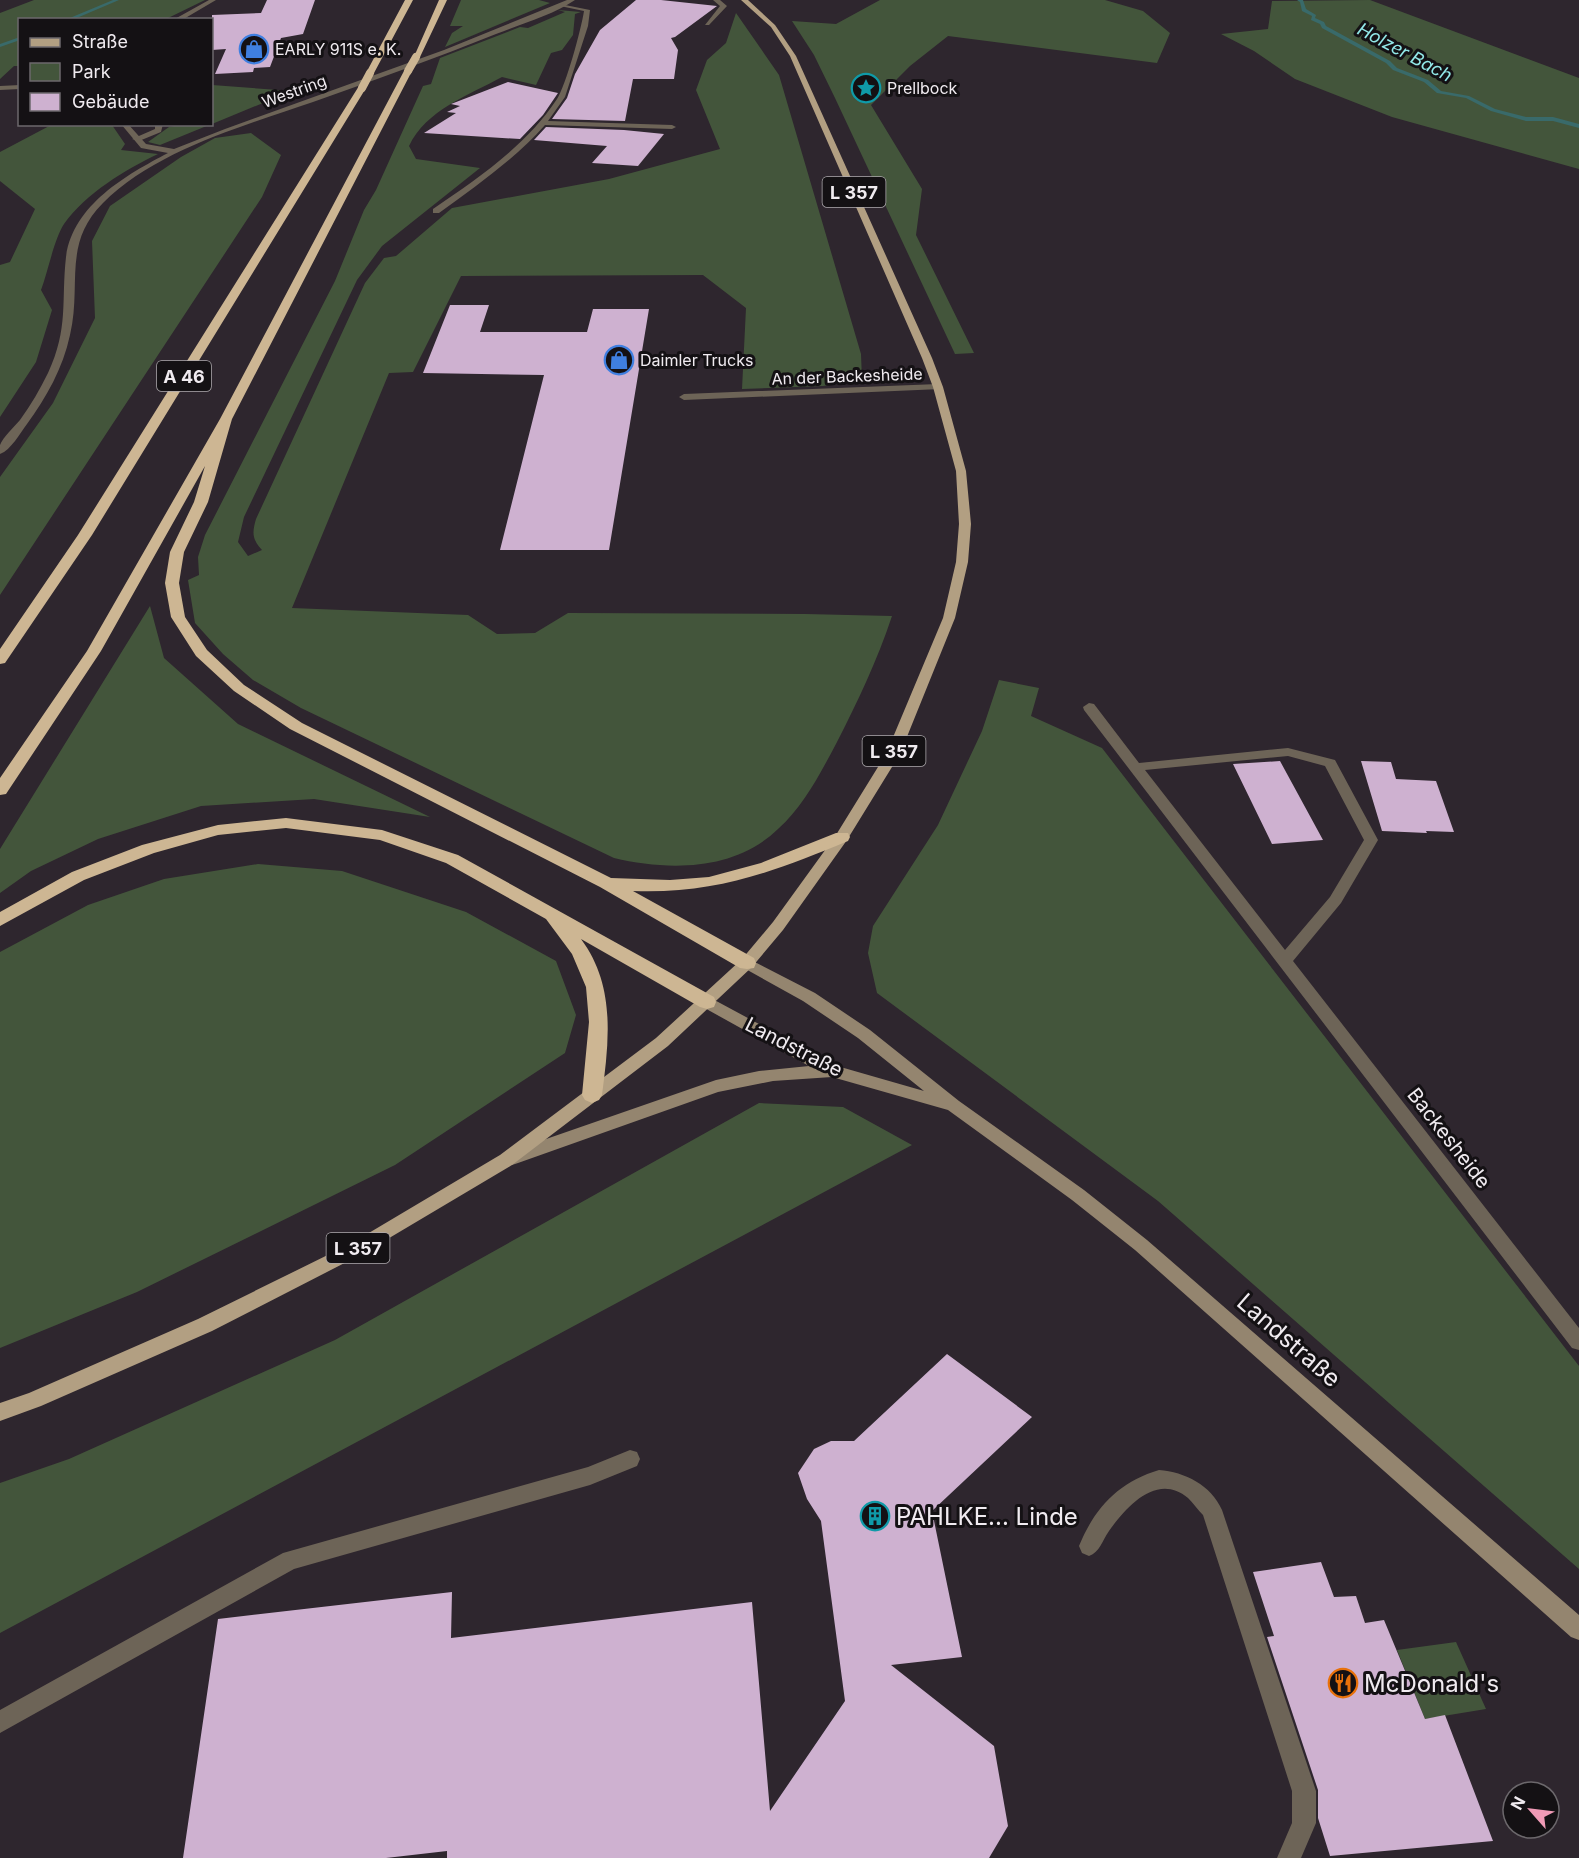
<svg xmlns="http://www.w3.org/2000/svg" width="1579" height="1858" viewBox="0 0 1579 1858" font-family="Inter,sans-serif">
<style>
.green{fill:#43553b}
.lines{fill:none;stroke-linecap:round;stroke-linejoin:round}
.stream{fill:#396a6a;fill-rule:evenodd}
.building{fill:#ceb1d0}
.lane{fill:#6d6457;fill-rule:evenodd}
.street{fill:#6d6457;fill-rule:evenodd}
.secondary{fill:#94856f;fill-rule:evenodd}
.primary{fill:#b29f82;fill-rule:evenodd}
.highway{fill:#cdb693;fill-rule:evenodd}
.highway-bridge{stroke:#cdb693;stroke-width:8}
.labels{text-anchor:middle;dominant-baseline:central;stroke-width:6;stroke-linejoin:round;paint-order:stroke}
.far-poi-label{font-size:16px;fill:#f0ebf0;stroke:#141114;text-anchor:start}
.far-street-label{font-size:16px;fill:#f0ebf0;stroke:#141114}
.far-water-label{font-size:18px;font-style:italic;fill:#92e8e8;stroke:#141114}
.shield{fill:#141114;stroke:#aeaaae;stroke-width:1.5}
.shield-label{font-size:18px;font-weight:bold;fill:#f0ebf0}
.street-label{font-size:20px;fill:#f0ebf0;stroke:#141114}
.near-street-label{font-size:24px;fill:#f0ebf0;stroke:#141114}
.near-poi-label{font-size:24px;fill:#f0ebf0;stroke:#141114;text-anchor:start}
</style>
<rect width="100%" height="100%" fill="#2e262e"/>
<path class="green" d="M34,0H205L166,19L20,20L19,66H14L0,79V13Z
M461,0H539L550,3L445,47L452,33L463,26H450Z
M880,0H1105L1143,11L1170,33L1157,63L948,36L910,66L871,105L922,189L916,235L974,353L955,354L835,98L814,55L792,21L836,24Z
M1370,0L1579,78V169L1392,117L1295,79L1254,51L1221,34L1268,29L1272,1Z
M558,10L581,12L575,14L573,35L562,50L551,53L536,85L502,77C469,95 426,110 409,146L416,159L480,168L382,246L357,280L244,517L238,542L248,556L262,550C252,539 252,533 256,519L365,283L384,258L396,256L452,208L609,179L720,149L696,90L707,60L726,43L736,13L779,75L861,354L862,380L823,386L742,389L746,308L703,275L461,276L413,372L389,373L292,608L468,615L497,634L535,633L568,613L805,614L892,616C877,661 858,701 837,742C821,772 804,806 778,829C735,871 669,871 614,858L301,708L253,680L223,654L195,623L188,580L199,575L198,557L205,535L335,281L364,210L376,190L423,86L431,84L440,58L520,27L528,28L565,12Z
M212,85L292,91L212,124Z
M53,124L112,125L125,144L121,150L158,154C125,170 86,193 64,224C54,239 48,272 41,290L52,310L36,362L0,417V265L10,262L35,209L0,181V152Z
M185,124L209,125L160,145L148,142L169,127Z
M251,133L281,155L262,197L0,595V477L53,403L95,318L92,241L110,206L181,157L215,138Z
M150,606L164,658L238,724L430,817L314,799L201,806L98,839L31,871L0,893V849Z
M999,680L1039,688L1031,716L1102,748L1579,1366V1569L1158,1201L877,993L868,953L873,926L938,825L982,731Z
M258,864L342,871L466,912L556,961L576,1015L565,1053L395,1165L137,1292L0,1348V952L88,905L164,879Z
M759,1103L843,1107L912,1145L0,1633V1483L69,1459L335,1340Z
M1456,1642L1486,1709L1425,1719L1397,1650Z"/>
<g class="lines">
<path class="stream" d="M113,0H119L72,20H65Z
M1297,0H1303L1306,9L1316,15L1315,18L1324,22L1326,26L1390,61L1397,68L1428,80L1441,91L1469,96L1495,109L1526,117H1553L1579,124V128L1553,121H1526L1491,111L1466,98L1437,93L1424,82L1393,70L1386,63L1322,28L1320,24L1311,20L1312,16L1302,11L1300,2Z
M20,37V40L0,47V44Z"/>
</g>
<path class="building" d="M267,0H315L303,34L281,38L270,67L254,68L253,72L215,74L226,49L212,50V15L261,13Z
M636,0H661L717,6L675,37L671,38L678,50L674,79H633L625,121L552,119L567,98L575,74L600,30Z
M508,82L558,93L543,115L520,139L424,133L456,113L447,112L460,106L451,104Z
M546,127L624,130L664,134L638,166L592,163L607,146L534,140Z
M450,305H489L480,332H587L593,309H649L609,550H500L544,375L423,373Z
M1280,761L1323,840L1272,844L1233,764Z
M1361,761L1391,762L1396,779L1436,781L1454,832L1426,831L1427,833L1382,831Z
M947,1354L1032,1417L932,1511L962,1657L891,1665L994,1746L1008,1826L989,1858H447V1851L386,1858H183L218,1619L452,1592L451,1638L752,1602L770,1811L845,1701L821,1521L807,1499L798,1473L814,1449L831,1441H854Z
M1321,1562L1334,1597L1356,1596L1365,1623L1384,1620L1425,1719L1445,1715L1493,1841L1330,1856L1318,1818V1790L1267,1637L1274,1636L1253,1572Z"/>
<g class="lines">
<path class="lane" d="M713,0H720L727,6L709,25H705L720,6Z
M560,4L590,10L588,26L565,97L548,121L672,125L676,127L672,129L545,125C515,159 476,186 439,213H433V209C478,178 526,146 557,99C566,85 581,30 584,11L560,6Z
M155,124H163L161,132L139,141L132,139L155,129Z
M938,384L941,385V389L684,400L679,397L684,394Z
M1089,703L1094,704L1139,763L1288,748L1335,760L1378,840L1341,903L1293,961L1579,1328V1350L1572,1348L1084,710L1083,707ZM1288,756L1325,766L1364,840L1330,897L1285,950L1145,770Z
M630,1450L637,1452L640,1459L637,1466L590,1485L294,1569L0,1733V1710L283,1553L588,1467Z
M1159,1470C1185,1472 1211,1485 1222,1510L1316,1791V1823L1301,1858H1277L1292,1823V1791L1203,1515C1198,1510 1193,1503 1188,1498C1157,1472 1126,1507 1109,1531C1102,1541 1100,1552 1089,1556L1082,1553L1079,1546C1095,1507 1119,1482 1159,1470Z"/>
<path class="street" d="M209,0H216L182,20H173Z
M567,0H575C553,15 521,24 496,34C436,58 375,80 313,102C244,126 156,150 103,203C62,244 82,285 70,335C63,368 46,398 27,424C20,433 11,450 0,454C0,451 0,448 0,445C3,437 14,427 20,420C31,405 40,389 48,373C69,328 61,301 66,257C73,205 126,175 168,153L141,148L121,124H128L146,144L174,149L225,129L444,50Z
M20,85V89L0,90V86Z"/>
<path class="secondary" d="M747,958L815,993L870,1030L959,1101L1084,1190L1147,1240L1579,1615V1640L1571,1637L1135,1250L1072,1200L948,1110L832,1077L773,1081L718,1092L518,1163L512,1165L506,1163L503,1158L506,1153L716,1080L759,1071L809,1066L701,1006L699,1002L701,998L707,996L837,1066L924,1091L858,1038L803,1001L742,967L739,963L742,959Z"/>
<path class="primary" d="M741,0H748L775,25L796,56L932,358L943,387L966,471L971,524L968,562L955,618L900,754L847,840L783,930L752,967L668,1046L512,1165L364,1253L212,1331L41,1406L0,1421V1403L29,1393L198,1319L352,1243L500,1155L656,1038L742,959L773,922L836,835L886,754L943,618L956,562L959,524L956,471L933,387L922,358L790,56L771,27Z"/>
<path class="highway" d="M405,0H413L374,73L367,75L366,73Z
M439,0H447L420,57L413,59Z
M408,69L412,71L232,419L208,502L184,552L179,583L185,617L207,650L244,685L302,723L611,878L670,880L709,877L761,863L836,833H848L850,837L848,841C773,872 716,894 633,891L754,958L756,963L754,968L747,969L740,968L600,887L290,729L234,691L196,656L171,617L165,583L170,552L194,502L205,466L101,651L6,794L0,795V778L87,651L220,419L404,71Z
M359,86L366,88L92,535L5,663L0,664V649L78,535Z
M286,818L382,830L458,855L714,997L716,1002L714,1007L707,1009L700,1007L581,939C616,986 609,1041 602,1095L599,1100L592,1103L585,1100L582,1095L589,1022L586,987L572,954L546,919L446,863L380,840L286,828L218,835L154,853L84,880L0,926V912L72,872L142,845L218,825Z"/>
<path class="highway-bridge" d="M408,71L416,57
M362,88L370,73"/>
</g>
<defs>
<g id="shop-ring" transform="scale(1.5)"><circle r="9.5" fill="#141114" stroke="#3f7fe0" stroke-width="1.5"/><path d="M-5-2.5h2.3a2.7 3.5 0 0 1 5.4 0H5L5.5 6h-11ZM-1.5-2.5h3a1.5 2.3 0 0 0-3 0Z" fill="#3f7fe0"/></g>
<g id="sight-ring" transform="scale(1.5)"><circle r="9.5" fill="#141114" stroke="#0f9aa8" stroke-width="1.5"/><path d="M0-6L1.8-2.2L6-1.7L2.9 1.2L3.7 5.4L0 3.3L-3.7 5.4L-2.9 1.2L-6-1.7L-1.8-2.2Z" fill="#0f9aa8"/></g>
<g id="building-ring" transform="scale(1.5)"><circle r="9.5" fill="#141114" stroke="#0f9aa8" stroke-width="1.5"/><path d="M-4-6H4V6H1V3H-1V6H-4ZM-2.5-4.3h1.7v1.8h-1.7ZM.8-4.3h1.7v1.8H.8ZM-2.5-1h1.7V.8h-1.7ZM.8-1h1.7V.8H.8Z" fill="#0f9aa8"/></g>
<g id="restaurant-ring" transform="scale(1.5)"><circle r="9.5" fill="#141114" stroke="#e8710a" stroke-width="1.5"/><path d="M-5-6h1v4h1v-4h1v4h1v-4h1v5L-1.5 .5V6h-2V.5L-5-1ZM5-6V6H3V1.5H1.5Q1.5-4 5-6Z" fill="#e8710a"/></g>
</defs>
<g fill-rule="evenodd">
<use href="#shop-ring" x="254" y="49"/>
<use href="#sight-ring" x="866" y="88"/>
<use href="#shop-ring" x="619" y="360"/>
<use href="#building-ring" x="875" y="1516"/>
<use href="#restaurant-ring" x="1343" y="1683"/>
</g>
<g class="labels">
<g class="far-poi-label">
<text x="275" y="49">EARLY 911S e. K.</text>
<text x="887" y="88">Prellbock</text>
<text x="640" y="360">Daimler Trucks</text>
</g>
<g class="far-street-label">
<text transform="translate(294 91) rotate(-20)">Westring</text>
<text transform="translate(847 376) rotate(-2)">An der Backesheide</text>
</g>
<g class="far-water-label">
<text transform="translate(1405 52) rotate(28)">Holzer Bach</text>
</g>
<g class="shield">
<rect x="822.5" y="177" width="63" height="30" rx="4.5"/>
<rect x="157" y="361" width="54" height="30" rx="4.5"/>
<rect x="862.5" y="736" width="63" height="30" rx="4.5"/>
<rect x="326.5" y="1233" width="63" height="30" rx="4.5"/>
</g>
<g class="shield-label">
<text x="854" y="192">L 357</text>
<text x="184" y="376">A 46</text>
<text x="894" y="751">L 357</text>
<text x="358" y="1248">L 357</text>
</g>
<g class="street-label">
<text transform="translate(794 1047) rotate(27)">Landstraße</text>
<text transform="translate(1449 1138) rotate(52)">Backesheide</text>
</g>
<g class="near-street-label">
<text transform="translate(1289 1340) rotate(41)">Landstraße</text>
</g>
<g class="near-poi-label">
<text x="896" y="1516">PAHLKE... Linde</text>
<text x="1364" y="1683">McDonald's</text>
</g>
</g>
<rect x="18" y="18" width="195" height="108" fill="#141114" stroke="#6c686c" stroke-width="1.5"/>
<rect x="30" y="38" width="30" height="9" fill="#b29f82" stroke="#6c686c" stroke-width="1.5"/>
<text x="72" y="48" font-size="18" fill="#f0ebf0">Straße</text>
<rect x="30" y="63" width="30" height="18" fill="#43553b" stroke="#6c686c" stroke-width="1.5"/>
<text x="72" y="78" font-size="18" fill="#f0ebf0">Park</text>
<rect x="30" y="93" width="30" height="18" fill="#ceb1d0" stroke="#6c686c" stroke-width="1.5"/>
<text x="72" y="108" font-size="18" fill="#f0ebf0">Gebäude</text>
<g transform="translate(1531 1810) rotate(298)"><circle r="28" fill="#141114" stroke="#6c686c" stroke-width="1.5"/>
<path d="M0-4.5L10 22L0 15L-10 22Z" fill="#f09ab6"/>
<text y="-9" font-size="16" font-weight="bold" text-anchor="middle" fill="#f0ebf0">N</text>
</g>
</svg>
